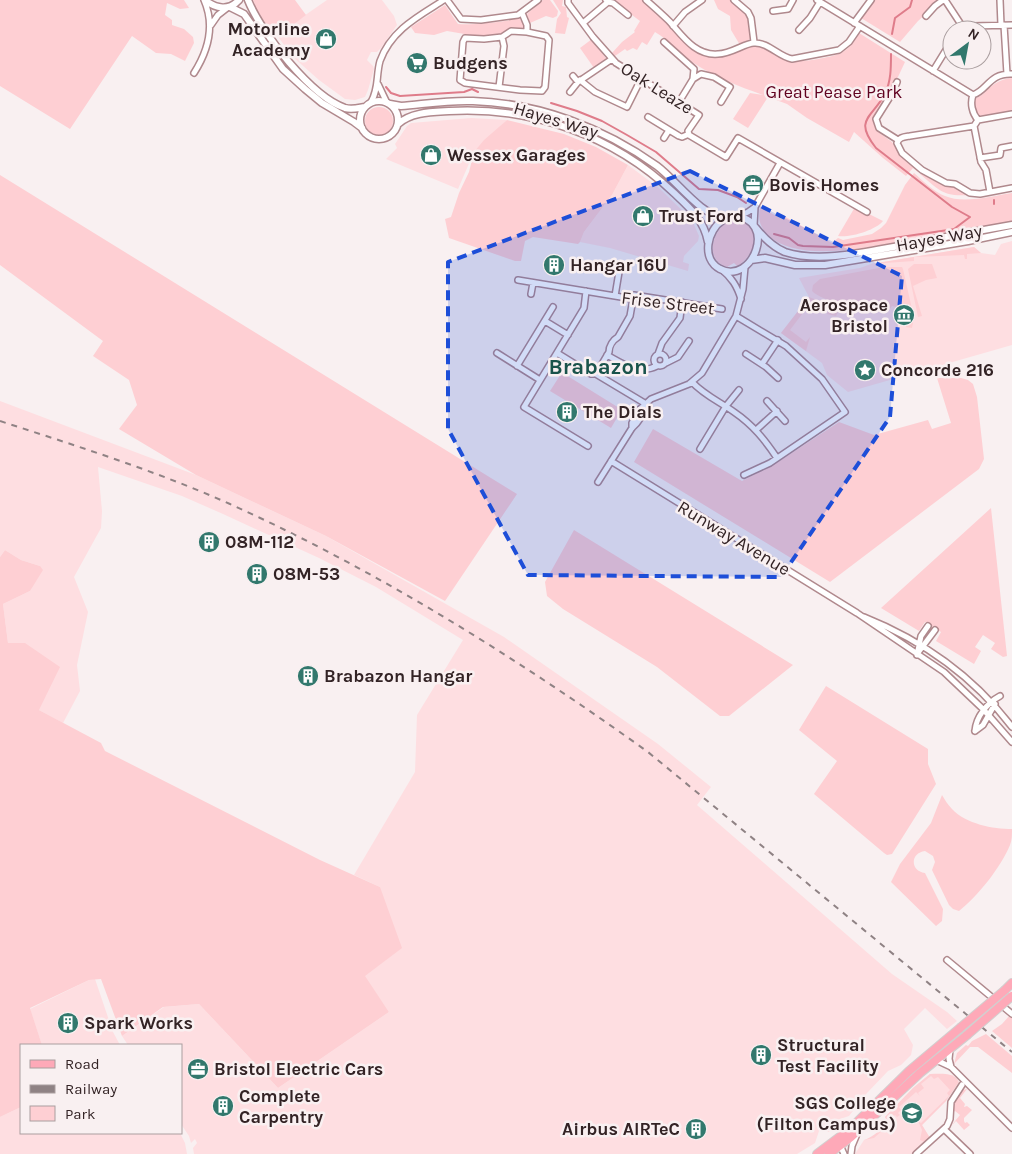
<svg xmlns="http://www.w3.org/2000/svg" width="1012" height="1154" viewBox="0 0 1012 1154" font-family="Karla,sans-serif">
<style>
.built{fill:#fedee1}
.green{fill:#fecfd3}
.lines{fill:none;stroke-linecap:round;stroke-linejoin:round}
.stream{stroke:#df7c8a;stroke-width:2}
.minor-casing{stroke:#b0898d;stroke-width:8}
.tertiary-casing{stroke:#b0898d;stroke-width:9}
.primary-casing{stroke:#d2cfcf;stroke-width:10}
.minor{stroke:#fff;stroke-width:5}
.tertiary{stroke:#fff;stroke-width:6}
.primary{stroke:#fea9b8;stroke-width:8}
.rail{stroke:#8f8284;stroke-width:2;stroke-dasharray:6 6;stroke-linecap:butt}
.primary-bridge-casing{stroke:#d2cfcf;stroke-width:10;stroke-linecap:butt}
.primary-bridge{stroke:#fea9b8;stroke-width:8}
.marked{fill:#1d4ed8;fill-opacity:0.2;stroke:#1d4ed8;stroke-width:4;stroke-dasharray:10 6;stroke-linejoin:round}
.labels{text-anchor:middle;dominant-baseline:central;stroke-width:5;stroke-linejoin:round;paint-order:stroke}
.poi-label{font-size:18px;font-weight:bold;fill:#332325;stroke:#f9f0f1;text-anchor:start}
.street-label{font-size:18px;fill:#332325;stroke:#f9f0f1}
.park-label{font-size:18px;fill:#600220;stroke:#f9f0f1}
.district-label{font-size:22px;font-weight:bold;fill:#1a534b;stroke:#f9f0f1}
</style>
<rect width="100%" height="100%" fill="#f9f0f1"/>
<path class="built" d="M327,0H382L394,16L397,25L381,48L377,52H371L367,60L373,66L374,69L368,90L365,97L355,100L345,99L319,80L293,57L276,34L280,29L301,18Z
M471,118L507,120L474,152L458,189L386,159L397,148L395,144L407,126L411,123Z
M628,165L659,188L692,220L699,236L698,241L684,256L683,262L689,264L688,271L610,248L580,242L584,232L612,195Z
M1012,241V345L848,392L827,375L822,363L781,333L809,297L799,278L860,268L871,264L974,247L981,253L995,255L1001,244Z
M0,401L196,475L326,536L504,637L658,744L711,787L697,805L892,974L947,1012L957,1021L947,1029L925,1008L904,1029L913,1045L911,1055L901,1065L888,1071L867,1093L849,1116L834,1121L829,1132L819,1131L815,1143L797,1154H194L193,1148L197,1143L195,1139L191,1143L189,1136L181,1124V1045H128L122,1036L164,1007L199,1004L278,1088L389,1012L364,976L380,887L354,875L415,772L417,715L463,640L376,587L319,558L223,514L182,496L98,467L102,511L101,528L74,577L88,612L77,665L80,691L63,723L39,710L8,643L3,604L30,591L40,566L21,560L5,550L0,557Z
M95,979L113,1032L120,1045H42L30,1009L89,980Z
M930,1074L953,1075L956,1086L946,1101L922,1125L930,1138L911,1154H855L864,1140L873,1137L883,1127L886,1119L885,1117L913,1088Z
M21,1107V1133H180L185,1143L187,1154H0V1117Z"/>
<path class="green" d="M0,0H184L189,8L180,9L167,3L165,15L172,20V25L184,29L193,37L194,43L185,61L171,54L156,53L132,36L70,129L0,86Z
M253,0H295L306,15L286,30L280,29L273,36L256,8Z
M543,0H550L558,11L557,16L553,18L546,16L530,23L527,14Z
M553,0H563L562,6L566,7L567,17L569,18L565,34L555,33L557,19L561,13Z
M612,0H644L650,8C664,12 673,30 683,39C690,45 701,52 709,55C725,62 739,47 753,45C765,44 775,55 784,60C795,64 830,58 841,53C849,49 855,41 859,33L905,62L890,94L877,112L874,121L877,131L892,142L898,151L919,170L918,172L913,168L906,176L883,158L854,132L849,142L807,118L787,104L768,97L748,128L733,119L750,93L763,95C738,86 714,77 692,62C679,53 669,40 655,32L647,45L642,42L637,50L633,48L627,51L625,49L615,56L612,53L622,42L635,32L634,31L640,21Z
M714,0H731C734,5 739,7 743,11C751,18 750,30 750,39L740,45L731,30L730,16L718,9Z
M874,0H941L918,21L900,42L861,18Z
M445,5L458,24C474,25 504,22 519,18L522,22L524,29L511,28L496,36L482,37L447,31L434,35L415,33L411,27Z
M592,39L607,60L594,68L580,48Z
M1012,78V111L979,116L976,114C976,111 974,105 974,102C975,97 980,97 983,94C992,85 999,79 1012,78Z
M365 121a14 14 0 1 1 28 0a14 14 0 1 1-28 0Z
M507,120L564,134L596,147L628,165L612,195L584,232L580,242L578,244L533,237L525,241L521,261H515L449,238L445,219L451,217L459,193L469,172L474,152L484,140Z
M923,172C937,183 954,182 969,195C943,197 939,190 920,174Z
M914,173C923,181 934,192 945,196C963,204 993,196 1012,193V222C984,227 956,231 928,236C888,243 801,267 768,235C759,226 758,219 760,207L782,219L784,216L832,243L838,238L843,240L872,234L881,228L886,223L905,185Z
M0,175L517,494L445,601L326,536L196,475L119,429L137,405L129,380L93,356L103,341L0,265Z
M855,207L883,221C876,230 850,238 838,236Z
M730,220C762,217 759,255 737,266L734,263L727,267C703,259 713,229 730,220Z
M974,247L981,253L967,254V259H965L964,255L914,257V261L871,264Z
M932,264L937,278L926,280L913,286L922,316L918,317L908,269L914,264Z
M884,267H902L903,269L914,318L912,328L906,327L909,310L892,306L889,310L871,307L870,311L855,309L854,317C844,315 838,306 830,301C824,298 817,296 812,291L813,285L820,279Z
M809,297L830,305L838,312L836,316L827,314L829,309L821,303L819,306L812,301L790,330L806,342L810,337L806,351L781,333Z
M568,363L571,365L566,375L624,411H621L611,428L550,391Z
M937,378H961L968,380L973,384L977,397L984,459L979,469L830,582L634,462L653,429L742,481L778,462L839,422L874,435L928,420L932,429L951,423Z
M991,508L1007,656L1003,657L991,649L995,643L983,635L975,647L981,651L974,664L936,641L941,632L925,622L919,631L881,608Z
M574,530L793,665L729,716H720L657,667L563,609L547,596L545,582Z
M5,550L21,560L40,566L43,570L30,591L3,604L8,643H25L60,667L39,710L101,743L105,751L320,860L380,887L402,948L365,976L389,1012L278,1088L199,1004L163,1007L122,1036L101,979L89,980L30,1008L42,1045H21V1107L0,1117V557Z
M826,686L928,749V764L936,784L892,854L887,855L884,853L814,794L837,761L799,730Z
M942,795C945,800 948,805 952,809C966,824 993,829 1012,829C1012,835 1012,840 1010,845C1001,867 978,896 959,911L953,909L949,905L932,870L935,862L933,856L925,851C910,853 910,871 925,873L943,909L942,921L936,926L891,882L900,864L931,823Z
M1010,1015L1012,1018V1048L992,1031L1002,1024Z
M986,1034L1012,1056V1073L978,1047H970L954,1064L957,1053L966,1045L968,1046L972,1041Z
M930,1074C941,1074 954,1072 959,1082L946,1101L922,1125L930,1138L925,1142L920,1140L922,1130L918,1121L921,1123L949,1096L947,1093L950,1090L938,1077L934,1079L931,1076L921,1084L924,1088L918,1093L920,1096L916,1092L899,1107L901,1110L898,1113L900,1115L897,1117L895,1115L891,1118L893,1121L874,1138L864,1140C875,1136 881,1130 886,1119L885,1117L913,1088Z
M967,1089L960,1098L965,1104L964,1107L967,1106L972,1110L964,1118V1121L965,1123L967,1122L970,1125L964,1130L956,1121L950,1127L960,1115L955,1111L952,1113L953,1102L962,1090Z"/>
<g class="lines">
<path class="stream" d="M892,34L895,18L910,7L912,0
M386,87L391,93L400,96L464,92L472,89L478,92
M551,103L577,111L602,121L627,135L656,152L699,189L718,190L737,197L746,203
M994,200V204
M774,234L789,238L798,245L803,246L833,247L948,230L954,229L970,217L952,207L876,148C853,119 872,118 885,94C891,81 891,68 891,54"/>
<g class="minor-casing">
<path id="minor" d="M447,0L461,19L481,20L518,15L538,0
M568,0V3L593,37L616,63L699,115L688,131L689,135L726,157L738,138L867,212
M646,0C654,7 662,14 669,21C682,35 695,56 718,54C731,54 745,43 754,43C768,42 779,57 792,59L839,50L849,42L860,26
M734,0L748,12L751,18L754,42
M817,0L973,95C970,103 972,113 978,120L974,126
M945,0L964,29
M1000,0L1001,25
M608,2L613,3L628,15
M773,11L788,9L793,0
M926,16L935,6L943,0
M583,23L608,2L606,0
M854,23L871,0
M211,25L218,15L227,8
M1004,25L1007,74
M673,26L685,12L702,0
M799,30L810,18L820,2
M962,30L973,26L1012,25
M502,37L484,39L465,38L463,42L460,80L465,83L520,90L542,91L545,87L549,40L546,36L527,32
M502,37L511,31L527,32V25L522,13
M664,42L694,69L693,79L679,102
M933,71L952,40
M194,73C208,51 215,25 204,0
M573,76L578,82
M693,79L701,74L714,77L730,87L721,102
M580,80L595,92L627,107L641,79
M897,82L893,92L876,119L879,128L898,140
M378,84L387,103
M499,87L504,46L502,37
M570,92L578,82L612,59
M973,95C988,90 989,73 1012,74
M371,102C379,89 376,75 380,61C391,30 419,16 444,0
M648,117L679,136L682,137L689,134
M978,120L1012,114
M974,126L910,136C904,137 899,137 897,143L902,153L922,170L946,183L955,184L970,193L980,194L1012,188
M974,126L981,162L986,170L990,192
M664,138L669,130
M980,158L1000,155L1001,148L1012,146
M739,216L748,212L755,207
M754,225L755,207L780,163
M721,269C732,278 737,286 741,299
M518,280L633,299
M586,291L584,308L524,407L588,446
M531,294L533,283
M615,296L620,266
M633,299L634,295L722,309
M736,316L786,346L822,379L845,412L770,463L744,475
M545,321L568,335
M497,353L540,380
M557,353L591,374H596L646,404
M654 360a6 6 0 1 1 12 0a6 6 0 1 1-12 0Z
M658,354L662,343L680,318L682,302
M746,354L766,367L778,378
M607,355C623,364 639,375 657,366
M666,363L678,357L689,341
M762,364L778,340
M517,366L553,307
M596,374L609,352C609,346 613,340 618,337L630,316L633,299
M692,382C704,395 720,402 734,412C753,425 765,440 777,458
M767,401L785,421
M632,428V423L640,409L651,399L689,384L702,373L736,316L743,289L745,267
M756,430L777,411
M700,449L726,406L739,390
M611,461L857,613L944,672L983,709L1012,742
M598,482L632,428C638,423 644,414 645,406
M864,617C924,641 973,676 1012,727
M917,654L935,630
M917,655L921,636L928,626
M975,731C976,717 987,703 1000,696
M975,731L983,725L995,704
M947,960L1012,1014
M950,1049L949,1059L951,1067
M936,1060L951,1067L1012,1128
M944,1129L970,1154
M840,1145L844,1154
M851,1154L852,1146L857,1134
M916,1154L947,1126L950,1119L951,1102L962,1085"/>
</g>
<g class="tertiary-casing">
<path id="tertiary" d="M205,0C216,9 229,11 239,0
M248,0C261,33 312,97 345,108C352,110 358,108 365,107
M230,7L244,14L283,69L305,89L322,103L354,122L362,128
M360 120a19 19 0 1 1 38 0a19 19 0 1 1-38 0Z
M390,104L401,106C425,104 449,100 473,101C539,103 604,128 657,166C677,181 701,216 725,218
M398,124C411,112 432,112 449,111C532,106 614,136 674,193C690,208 704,220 708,242
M733,216C779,218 753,286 720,269C701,259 707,230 723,220C726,218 730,217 733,216Z
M756,228C764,238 773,247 785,252C822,264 873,250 910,244C944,237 978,231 1012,225
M751,260L765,258L795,265H825L968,241L1012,232"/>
</g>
<g class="primary-casing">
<path id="primary" d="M1005,990L1012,983
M817,1154L849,1130L909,1071L960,1028
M829,1154L851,1137L920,1073L967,1035"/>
</g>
<use href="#minor" class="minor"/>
<use href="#tertiary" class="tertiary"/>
<use href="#primary" class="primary"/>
<path class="rail" d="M0,421C77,446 156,471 230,504C378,571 517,658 648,752L1012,1052"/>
<g class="primary-bridge-casing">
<path id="primary-bridge" d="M960,1028L1005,990
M967,1035L1012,996"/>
</g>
<use href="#primary-bridge" class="primary-bridge"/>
</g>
<path class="marked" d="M690,171L902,276L890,417L781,577L528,575L448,429V262Z"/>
<defs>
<g id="shop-disc" transform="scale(1.125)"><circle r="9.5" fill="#32786d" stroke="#f9f0f1"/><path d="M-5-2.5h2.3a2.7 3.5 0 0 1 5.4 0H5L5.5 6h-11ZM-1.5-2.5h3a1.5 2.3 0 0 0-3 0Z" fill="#fff"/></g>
<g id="supermarket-disc" transform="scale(1.125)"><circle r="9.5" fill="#32786d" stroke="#f9f0f1"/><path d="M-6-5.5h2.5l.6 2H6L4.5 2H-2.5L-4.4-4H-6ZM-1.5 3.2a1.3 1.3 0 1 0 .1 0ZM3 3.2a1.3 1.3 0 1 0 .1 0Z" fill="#fff"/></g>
<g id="office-disc" transform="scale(1.125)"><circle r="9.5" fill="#32786d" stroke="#f9f0f1"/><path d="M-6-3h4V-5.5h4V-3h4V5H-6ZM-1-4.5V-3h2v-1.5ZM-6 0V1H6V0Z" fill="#fff"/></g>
<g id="building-disc" transform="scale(1.125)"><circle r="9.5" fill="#32786d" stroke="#f9f0f1"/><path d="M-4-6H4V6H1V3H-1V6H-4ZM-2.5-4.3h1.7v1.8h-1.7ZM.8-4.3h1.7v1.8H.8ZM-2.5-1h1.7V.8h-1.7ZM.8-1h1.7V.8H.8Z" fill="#fff"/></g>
<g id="museum-disc" transform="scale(1.125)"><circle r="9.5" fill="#32786d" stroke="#f9f0f1"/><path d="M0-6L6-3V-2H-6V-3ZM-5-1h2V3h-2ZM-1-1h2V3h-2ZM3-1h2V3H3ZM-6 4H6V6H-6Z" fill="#fff"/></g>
<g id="sight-disc" transform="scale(1.125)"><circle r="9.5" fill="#32786d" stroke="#f9f0f1"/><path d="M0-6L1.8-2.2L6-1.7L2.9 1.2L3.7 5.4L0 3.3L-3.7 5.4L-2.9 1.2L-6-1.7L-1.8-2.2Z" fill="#fff"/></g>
<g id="university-disc" transform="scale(1.125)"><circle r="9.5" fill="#32786d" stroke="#f9f0f1"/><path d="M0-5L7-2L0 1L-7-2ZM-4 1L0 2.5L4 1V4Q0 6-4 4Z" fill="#fff"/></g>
</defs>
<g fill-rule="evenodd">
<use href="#shop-disc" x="326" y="39"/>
<use href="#supermarket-disc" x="417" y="63"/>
<use href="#shop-disc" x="431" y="155"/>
<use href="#office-disc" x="753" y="185"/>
<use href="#shop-disc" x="643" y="216"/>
<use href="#building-disc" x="554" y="265"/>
<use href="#museum-disc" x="904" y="315"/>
<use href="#sight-disc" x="865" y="370"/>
<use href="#building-disc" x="567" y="412"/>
<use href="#building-disc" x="209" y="542"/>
<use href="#building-disc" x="257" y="574"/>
<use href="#building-disc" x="308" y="676"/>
<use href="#building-disc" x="68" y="1023"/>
<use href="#building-disc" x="761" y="1055"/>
<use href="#office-disc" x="198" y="1069"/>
<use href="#building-disc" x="223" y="1106"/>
<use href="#university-disc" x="912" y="1113"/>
<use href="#building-disc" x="696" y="1129"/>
</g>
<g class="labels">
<g class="poi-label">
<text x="310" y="29" text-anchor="end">Motorline<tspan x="310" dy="21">Academy</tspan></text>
<text x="433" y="63">Budgens</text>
<text x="447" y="155">Wessex Garages</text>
<text x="769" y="185">Bovis Homes</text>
<text x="659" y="216">Trust Ford</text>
<text x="570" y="265">Hangar 16U</text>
<text x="888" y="305" text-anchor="end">Aerospace<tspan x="888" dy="21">Bristol</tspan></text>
<text x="881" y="370">Concorde 216</text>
<text x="583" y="412">The Dials</text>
<text x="225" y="542">08M-112</text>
<text x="273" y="574">08M-53</text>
<text x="324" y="676">Brabazon Hangar</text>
<text x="84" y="1023">Spark Works</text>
<text x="777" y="1045">Structural<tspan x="777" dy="21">Test Facility</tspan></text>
<text x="214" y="1069">Bristol Electric Cars</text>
<text x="239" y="1096">Complete<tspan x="239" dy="21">Carpentry</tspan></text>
<text x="896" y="1103" text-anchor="end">SGS College<tspan x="896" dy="21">(Filton Campus)</tspan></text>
<text x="680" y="1129" text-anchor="end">Airbus AIRTeC</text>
</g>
<g class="street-label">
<text transform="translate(657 88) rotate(32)">Oak Leaze</text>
<text transform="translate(556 120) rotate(17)">Hayes Way</text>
<text transform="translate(939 238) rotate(-10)">Hayes Way</text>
<text transform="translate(668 303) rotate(7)">Frise Street</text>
<text transform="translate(734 538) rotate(31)">Runway Avenue</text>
</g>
<g class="park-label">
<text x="834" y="92">Great Pease Park</text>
</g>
<g class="district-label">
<text x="598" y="367">Brabazon</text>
</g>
</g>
<rect x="20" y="1044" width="162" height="90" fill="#f9f0f1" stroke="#aa9e9f"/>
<rect x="30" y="1060" width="25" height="8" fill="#fea9b8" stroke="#aa9e9f"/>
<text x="65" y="1069" font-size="15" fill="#332325">Road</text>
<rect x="30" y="1085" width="25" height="8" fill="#8f8284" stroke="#aa9e9f"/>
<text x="65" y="1094" font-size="15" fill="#332325">Railway</text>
<rect x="30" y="1106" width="25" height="15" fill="#fecfd3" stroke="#aa9e9f"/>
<text x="65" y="1119" font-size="15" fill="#332325">Park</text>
<g transform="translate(967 45) rotate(32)"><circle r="24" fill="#f9f0f1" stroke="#aa9e9f"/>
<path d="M0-4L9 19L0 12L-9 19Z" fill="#32786d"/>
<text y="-8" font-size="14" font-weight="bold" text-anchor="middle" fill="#332325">N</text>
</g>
</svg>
